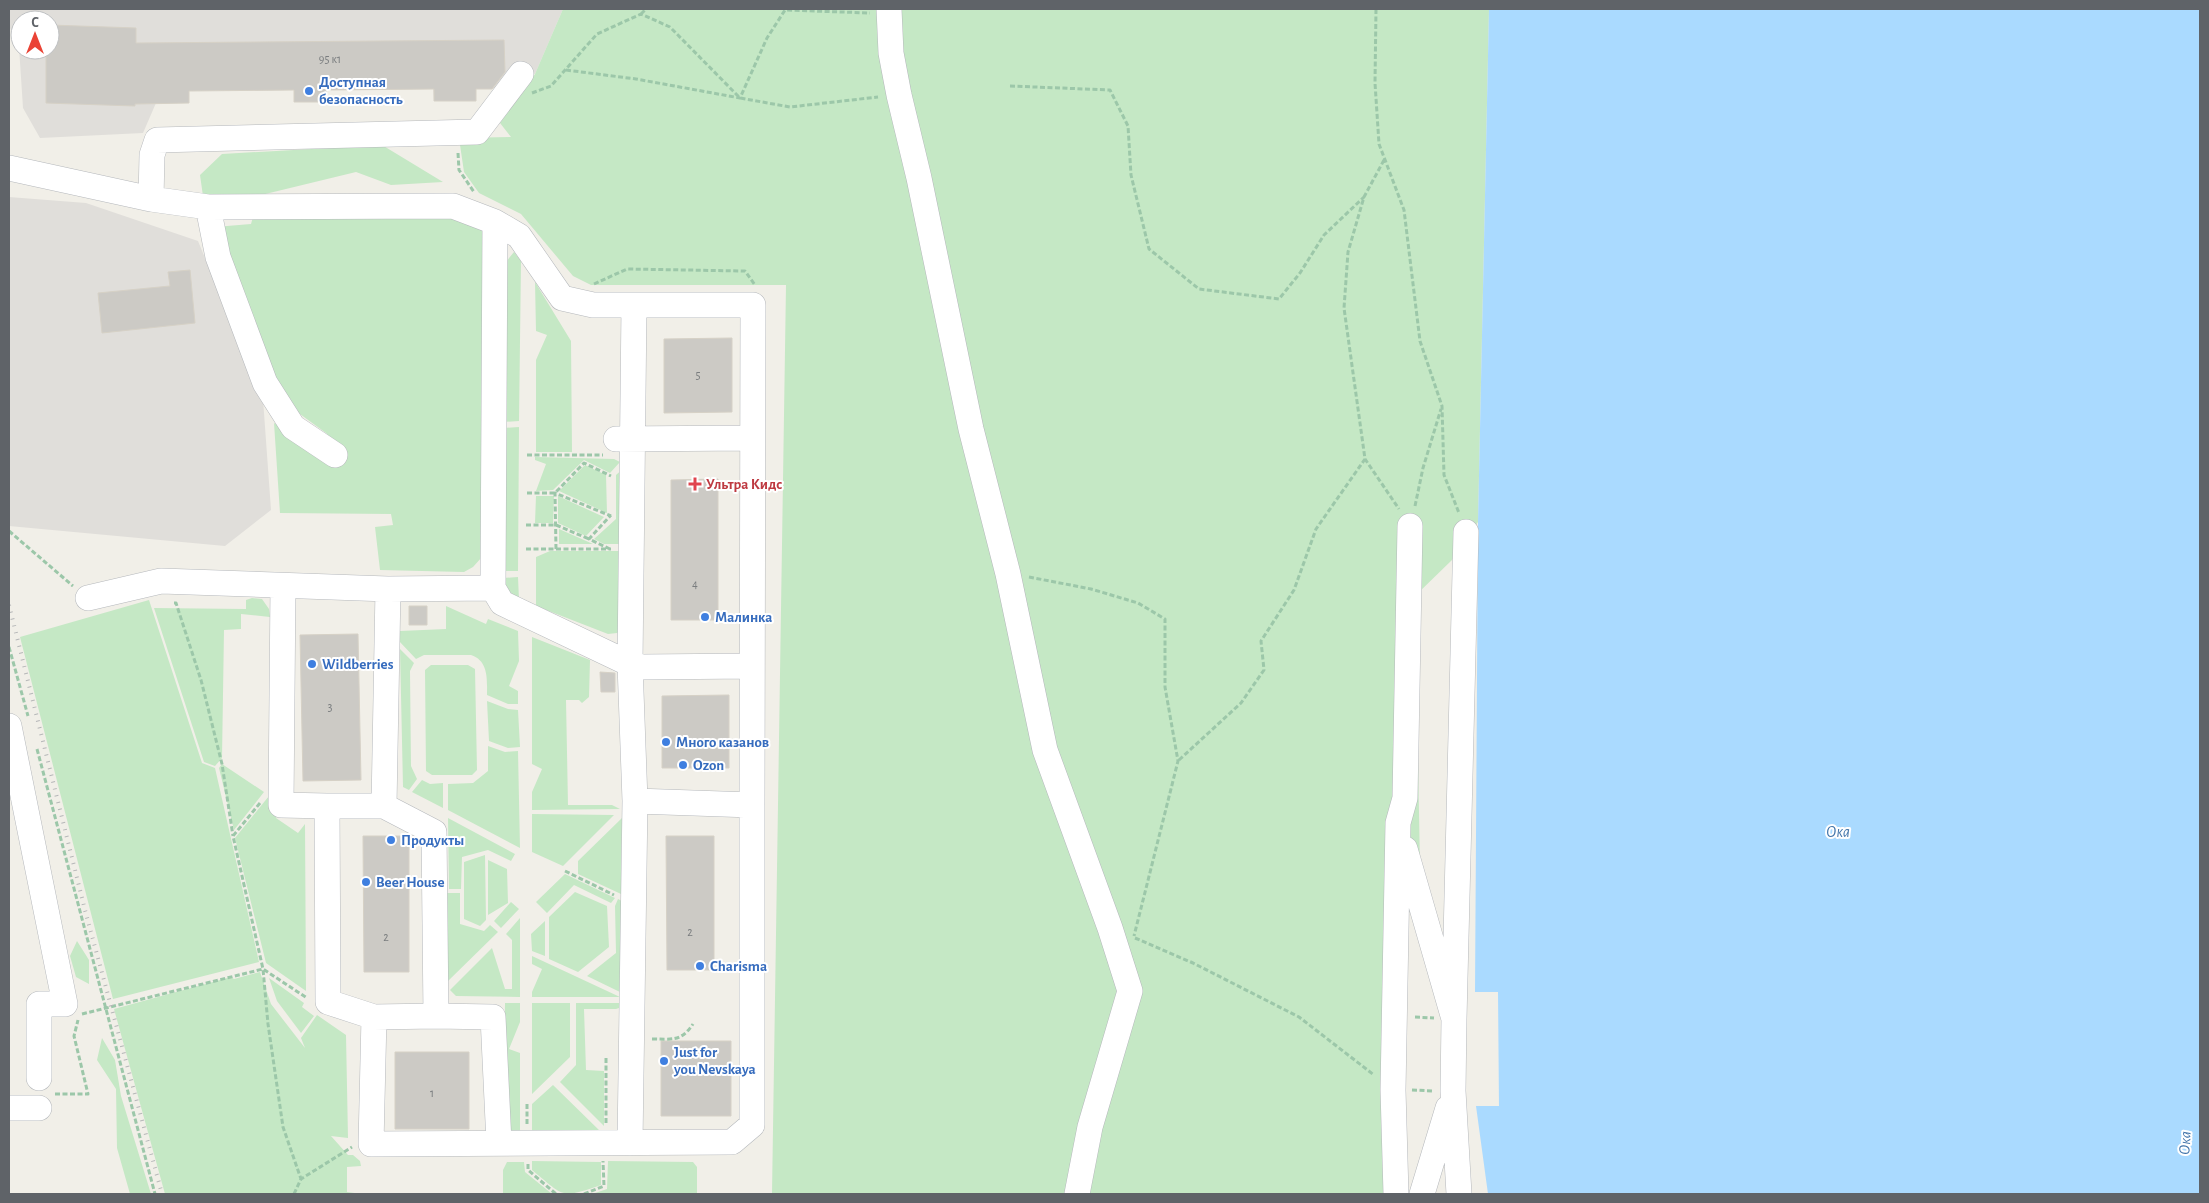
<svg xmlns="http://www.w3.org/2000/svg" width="2209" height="1203" viewBox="0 0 2209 1203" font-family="'Alegreya Sans',sans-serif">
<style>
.industrial{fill:#e0deda;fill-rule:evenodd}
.green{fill:#c5e8c5}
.water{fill:#aadaff}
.building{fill:#cccac5;stroke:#d6d1c6}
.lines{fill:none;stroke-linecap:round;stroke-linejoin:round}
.minor-casing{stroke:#b5b8bc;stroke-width:26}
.path{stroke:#9cc7a9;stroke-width:3;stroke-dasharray:5 2.5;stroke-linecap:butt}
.minor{stroke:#fff;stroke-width:25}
.rail{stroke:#b6b7b8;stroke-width:4;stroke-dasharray:1 6;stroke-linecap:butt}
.shop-dot{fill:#3f7fe0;stroke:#fff;stroke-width:2}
.health-dot{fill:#e0444e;stroke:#fff;stroke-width:2}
.labels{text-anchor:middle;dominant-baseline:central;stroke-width:4;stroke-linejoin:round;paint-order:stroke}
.number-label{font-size:12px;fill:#7a7d7f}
.shop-label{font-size:15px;font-weight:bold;fill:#366cbe;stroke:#fff;text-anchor:start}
.health-label{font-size:15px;font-weight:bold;fill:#be3a42;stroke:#fff;text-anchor:start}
.water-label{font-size:16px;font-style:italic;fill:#4174aa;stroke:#fff}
</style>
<rect width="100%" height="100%" fill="#f1efe8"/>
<path class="industrial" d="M9,9H563L535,74H505V88L476,89V101H434L433,89L327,90L326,102H294V90L189,91V103H156L143,133L40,138L23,108L19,47L9,26ZM20,20H50V50H20Z
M9,197L86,203L198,241L263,399L271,510L225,546L9,526Z"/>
<path class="green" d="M563,9H1489L1478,522L1452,560L1415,596L1420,866L1396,805L1385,822V1194H772L786,285H591L573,276L521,214L479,193L464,172L459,138L511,137L500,123L535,74Z
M382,145L443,182L391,185L356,172L237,201L203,196L200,175L222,154Z
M440,213L473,221L485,234L482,557L473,567L464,572L380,570L375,527L393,525L391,514L280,513L274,423L339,463L343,452L326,433L293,409L270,379L215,227L251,224L253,217Z
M514,252L521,261L519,421L503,422L505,263Z
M535,282L571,341L572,452H536V360L547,335L536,331Z
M519,427L518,571H504L503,428Z
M535,457L614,459L620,462L610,473L584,460L553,490L536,491L546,464L535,460Z
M585,465L606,475L607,513L559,491Z
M625,467V544H604L594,539L616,519V475Z
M536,496H554L553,523H535Z
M558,496L604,517L586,536L558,523Z
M559,529L593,544H559Z
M550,551H625L623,629L617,633L608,634L536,606V557Z
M518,577L519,600L506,594L503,578Z
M252,598L262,599L269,609L270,617L241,614V629L224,630L222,758L215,766L204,762L154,608L246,609V600Z
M149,600L202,763L215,768L259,962L113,999L20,637Z
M446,606L486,624L488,619L518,631L519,661L509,686L518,691V704H508L487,695C487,680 489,661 471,655H424L416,659L399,641L400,631L446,629Z
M532,637L590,660L589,697L582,703L579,700H566L568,805H612L620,809L532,810V792L542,769L532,764Z
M400,649L414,663L410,671L411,766L417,779L409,790L403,787Z
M431,665H468L475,669L477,770L472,775H432L426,771L425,670Z
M487,701L508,709L518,710L520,747L508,748L489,741Z
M488,746L505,752L518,751L520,848L448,810V784L473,783L488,771Z
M222,764L264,792L234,830L219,768Z
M422,780L430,784L443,783V808L412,792Z
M269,796L281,809L276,818L298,833L305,824L306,991L266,963L235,838Z
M532,814L614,815L563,866L532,852Z
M448,818L515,854L511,861L488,850L462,857L461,889H449Z
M622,818L621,894L578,874V861Z
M485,855L486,920L480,926L464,919V862Z
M488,860L507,869L508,903L488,915Z
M565,874L615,898L611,903L574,885L547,913L536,902Z
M575,892L607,906L609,947L578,972L549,959V917Z
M447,893H460V924L484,931L490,925L498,932L447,982Z
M618,899L622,901V993L587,976L616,953L615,906Z
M511,902L519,909L501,928L494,921Z
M520,918V997L456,996L450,990L492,948L505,989H512V940L506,934Z
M545,921V956L532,951L531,934Z
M77,941L89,960V984L76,977L70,956Z
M532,956L620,997H532V992L542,969L532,964Z
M260,972L271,1004L305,1048L301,1038L317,1015L346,1035L348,1138L331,1136L348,1155H353L360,1161L361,1166L347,1167V1192L362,1194H165L114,1009L231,977L234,979Z
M269,978L304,1003L302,1007L314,1016L301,1033L277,1001Z
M505,1003H520V1022L509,1049L520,1053V1131H511L504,1121Z
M532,1003H570V1057L532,1094Z
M576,1003H621L622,1007L616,1009H584L586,1070L604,1071V1126L560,1082L576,1065Z
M102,1038L115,1060L121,1096L151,1194H130L117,1148L116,1089L97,1060Z
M553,1085L601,1132L532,1131V1104Z
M532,1161L601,1162V1185C560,1199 565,1197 532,1170Z
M608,1161L693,1162L697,1167V1194H592L607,1189Z
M507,1162H524L525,1172L552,1194H503V1170Z"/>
<path class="water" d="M1489,9H2200V1194H1488L1476,1106H1499L1498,992H1475L1478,522Z"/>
<path class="building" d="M50,25L136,28V43L504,40L505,72L492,89H476V101H434V89L326,90V102H294V90L189,91V103L135,104V106L46,103V50H50Z
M190,270L195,323L102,333L98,293L170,286L168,272Z
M732,338V412L664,413V339Z
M718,479V620H671V480Z
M409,606H427V625H409Z
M358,634L361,780L303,781L300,635Z
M600,672L615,673V692H601Z
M729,695V768H662V696Z
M363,836H409V972H364Z
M666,836H714V970H667Z
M661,1041H731V1116H661Z
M395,1052H469V1129H395Z"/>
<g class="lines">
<g class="minor-casing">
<path id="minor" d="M889,9L891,53L899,95L919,178L971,429L1008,574L1045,750L1110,928L1130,991L1090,1127L1077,1194
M9,168L151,199L208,207L453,206L495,222L493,588L502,603L630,664L642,667L752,666
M151,199L152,155L157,140L477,132L521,74
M208,207L218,257L265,383L293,427L335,455
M495,222L519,236L562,298L593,305H753L752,805L635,801
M616,439L752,438
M283,586L281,805L327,806L328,1002L374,1017L371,1144L732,1142L752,1125V805
M88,598L161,581L388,589L493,588
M9,726L65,1004H39V1078
M327,806H384L388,589
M1405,849L1454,1019L1453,1091L1459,1194
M436,1016L493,1017L499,1143
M374,1017L436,1016L434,832L384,806
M1454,1019L1466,532
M9,1108H39
M630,1143L635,801L630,664L634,306
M1396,1194L1393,1090L1398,823L1405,798L1410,526
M1422,1194L1448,1108"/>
</g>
<path class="path" d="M1376,9L1375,83L1379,144L1404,210L1420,341L1442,406L1444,475L1459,513
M641,14L646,9
M566,70L636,79L740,98L767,38L785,10L870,13
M1010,86L1110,90L1128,126L1131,175L1149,249L1199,289L1279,299L1300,273L1324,235L1364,197
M532,93L551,86L597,34L641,14L670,27L740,98L790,107L878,97
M458,153L459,170L474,192
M1384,160L1364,197L1348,252L1344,308L1365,459L1399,509
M594,284L627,269L745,271L755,285
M527,455H603
M527,493H555L584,463L611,476
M1415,506L1423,468L1441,409
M526,525H556L589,539
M9,531L73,586
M526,549H611
M556,549L555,493L611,516
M610,549L589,539L611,515
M1029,577L1091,589L1138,603L1165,619V687L1178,761L1134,936
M174,603H176L201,680L222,764L233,836
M9,647L28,716
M37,749L155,1194
M1179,760L1241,703L1264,670L1261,641L1294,590L1316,529L1365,459
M260,803L233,836L263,969L268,1024L283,1127L301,1179
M565,871L614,895
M1135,938L1193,963L1299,1017L1374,1075
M82,1014L263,969L307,998
M1415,1017L1434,1018
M652,1039C672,1039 681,1042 693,1024
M1412,1090L1433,1091
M55,1094H88L74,1036L78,1020
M527,1104V1124
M606,1123V1058
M528,1164V1170L556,1194
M294,1194L301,1179L352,1147
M584,1194L604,1186L603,1161"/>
<use href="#minor" class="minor"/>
<path class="rail" d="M9,605L85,910L162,1194"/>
</g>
<g class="shop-dot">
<circle cx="309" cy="91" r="5"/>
<circle cx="705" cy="617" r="5"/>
<circle cx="312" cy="664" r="5"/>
<circle cx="666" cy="742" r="5"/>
<circle cx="683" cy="765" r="5"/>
<circle cx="391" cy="840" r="5"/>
<circle cx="366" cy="882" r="5"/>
<circle cx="700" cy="966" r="5"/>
<circle cx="664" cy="1061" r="5"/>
</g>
<path class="health-dot" d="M692.5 476.5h5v5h5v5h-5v5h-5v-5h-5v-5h5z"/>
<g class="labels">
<g class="number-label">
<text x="330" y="59">95 к1</text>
<text x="698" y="375">5</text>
<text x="695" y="584">4</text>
<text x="330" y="707">3</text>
<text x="690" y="932">2</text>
<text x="386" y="937">2</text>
<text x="432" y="1093">1</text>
</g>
<g class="shop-label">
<text x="319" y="82">Доступная<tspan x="319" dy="17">безопасность</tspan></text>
<text x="715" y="617">Малинка</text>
<text x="322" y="664">Wildberries</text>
<text x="676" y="742">Много казанов</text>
<text x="693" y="765">Ozon</text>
<text x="401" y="840">Продукты</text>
<text x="376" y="882">Beer House</text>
<text x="710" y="966">Charisma</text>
<text x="674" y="1052">Just for<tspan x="674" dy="17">you Nevskaya</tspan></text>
</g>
<g class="health-label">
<text x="706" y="484">Ультра Кидс</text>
</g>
<g class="water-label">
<text x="1838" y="832">Ока</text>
<text transform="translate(2185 1143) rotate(-87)">Ока</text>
</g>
</g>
<rect width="2209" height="1203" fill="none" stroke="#5f6368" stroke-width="20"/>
<g transform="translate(35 35)"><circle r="24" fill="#ffffff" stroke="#bfc1c3"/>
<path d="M0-4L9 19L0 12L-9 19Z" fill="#ea4335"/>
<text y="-8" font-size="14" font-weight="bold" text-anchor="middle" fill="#5f6368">С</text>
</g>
</svg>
